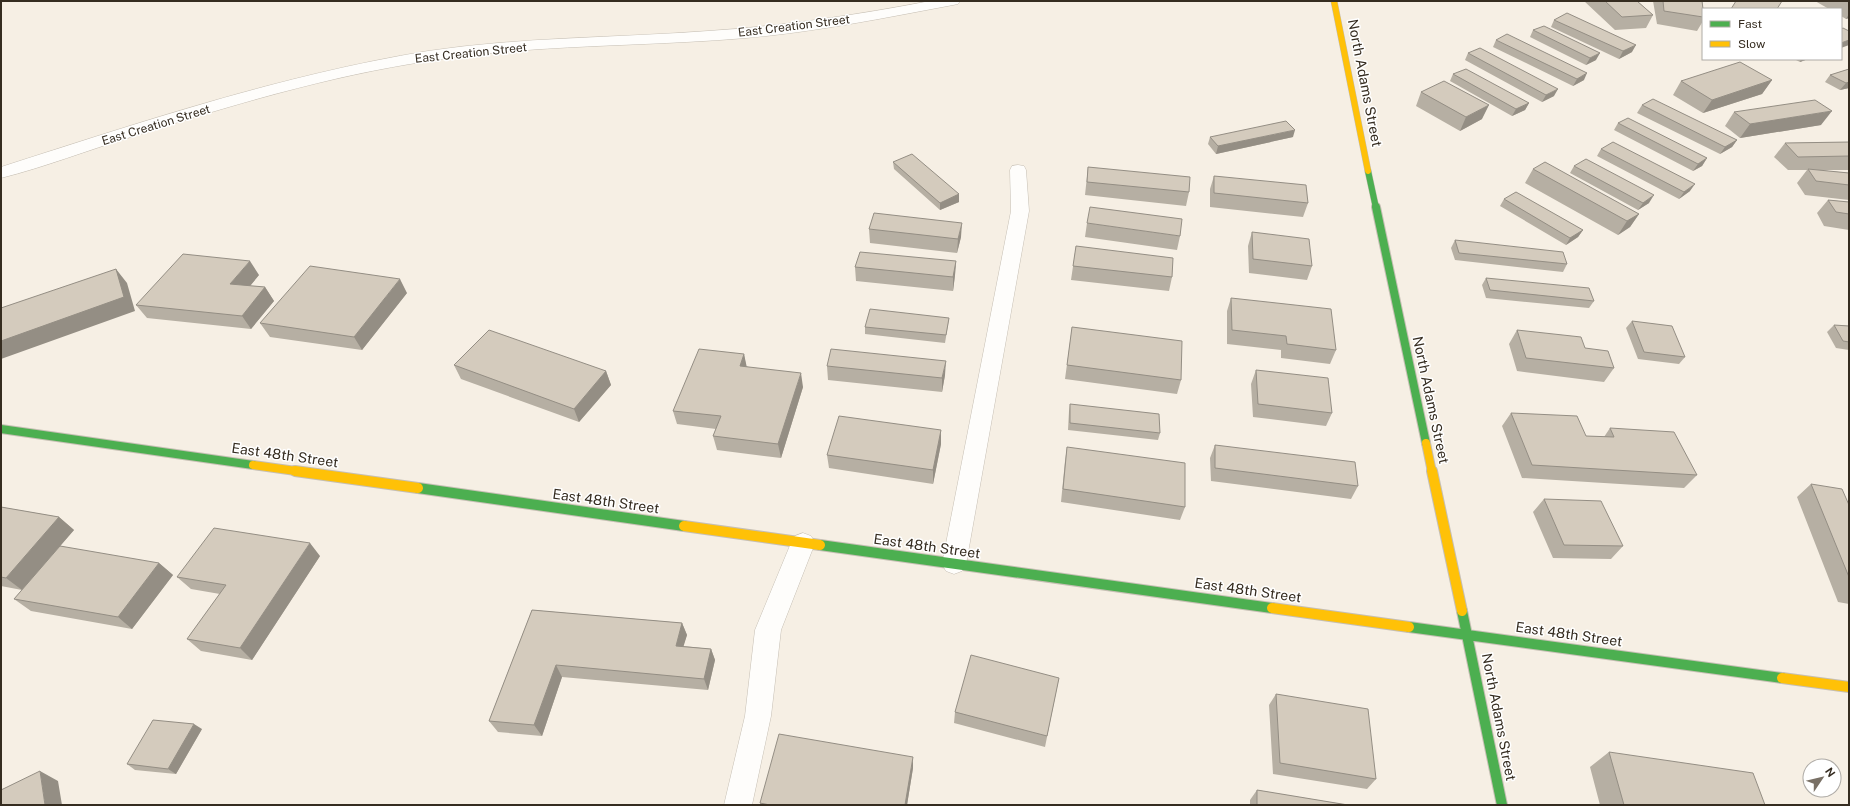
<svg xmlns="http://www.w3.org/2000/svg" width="1850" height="806" viewBox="0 0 1850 806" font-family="'Public Sans',sans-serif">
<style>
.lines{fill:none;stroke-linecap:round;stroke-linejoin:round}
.lane-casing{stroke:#c6bfb4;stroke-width:1}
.street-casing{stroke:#c6bfb4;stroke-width:1}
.fast-far2-casing{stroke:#c6bfb4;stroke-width:7}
.fast-far1-casing{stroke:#c6bfb4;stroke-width:10}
.fast-casing{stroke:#c6bfb4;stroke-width:12}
.slow-far2-casing{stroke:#c6bfb4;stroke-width:7}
.slow-far1-casing{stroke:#c6bfb4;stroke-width:10}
.slow-casing{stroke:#c6bfb4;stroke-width:12}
.lane{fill:#fefdfb;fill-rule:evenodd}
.street{fill:#fefdfb;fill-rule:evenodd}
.fast-far2{stroke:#4caf50;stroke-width:6}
.fast-far1{stroke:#4caf50;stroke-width:8}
.fast{stroke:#4caf50;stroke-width:10}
.slow-far2{stroke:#ffc107;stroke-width:6}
.slow-far1{stroke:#ffc107;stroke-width:8}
.slow{stroke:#ffc107;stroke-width:10}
.wall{fill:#b6afa3}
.shaded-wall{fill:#948e84}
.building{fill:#d4cbbd;stroke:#948e84}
.labels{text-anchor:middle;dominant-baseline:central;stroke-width:3;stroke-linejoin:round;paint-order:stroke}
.far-street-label{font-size:12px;fill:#352c20;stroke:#fff}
.street-label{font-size:14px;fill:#352c20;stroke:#fff}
</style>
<rect width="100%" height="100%" fill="#f6efe4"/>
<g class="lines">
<g class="lane-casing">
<path id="lane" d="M1018,165L1024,166L1026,170L1029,211L966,564L962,571L954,574L946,571L942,564L1011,211L1010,170L1012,166Z
M803,533L811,536L815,543L781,630L771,716L752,805H724L745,716L755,630L791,543L795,536Z"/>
</g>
<g class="street-casing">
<path id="street" d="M930,1H960L958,4L953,5C884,18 815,32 746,38C640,47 534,44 429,61C328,76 229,106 131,137C88,150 45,167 1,178V167C141,122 282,75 428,51C521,37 615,38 708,31C783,26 857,15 930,1Z"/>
</g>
<g class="fast-far2-casing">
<path id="fast-far2" d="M1368,171L1376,208"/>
</g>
<g class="fast-far1-casing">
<path id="fast-far1" d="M1376,207L1426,443
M1,429L253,465"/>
</g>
<g class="fast-casing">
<path id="fast" d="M418,488L684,526
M820,545L1272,608
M1462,611L1502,805
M1409,627L1782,678"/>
</g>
<g class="slow-far2-casing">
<path id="slow-far2" d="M1334,1L1368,171"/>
</g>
<g class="slow-far1-casing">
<path id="slow-far1" d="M1426,443L1432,472
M253,465L303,472"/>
</g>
<g class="slow-casing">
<path id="slow" d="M295,471L418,488
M1432,471L1462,611
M684,526L820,545
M1272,608L1409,627
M1782,678L1849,687"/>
</g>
<use href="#lane" class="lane"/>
<use href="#street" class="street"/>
<use href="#fast-far2" class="fast-far2"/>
<use href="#fast-far1" class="fast-far1"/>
<use href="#fast" class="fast"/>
<use href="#slow-far2" class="slow-far2"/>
<use href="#slow-far1" class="slow-far1"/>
<use href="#slow" class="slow"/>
</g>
<path class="wall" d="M1584,1H1637L1653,15L1646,28L1615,30Z
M1653,1H1702L1703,9V21L1697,31L1657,24Z
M1815,1H1849V18L1846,19L1841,16V9H1829Z
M1554,20L1632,52L1619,59L1551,27Z
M1533,30L1596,60L1586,65L1530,37Z
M1496,40L1584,80L1573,86L1493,47Z
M1468,53L1554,96L1542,102L1465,60Z
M1794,59H1808L1800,62Z
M1849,69V88L1840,90L1825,82L1830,75Z
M1453,74L1529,103L1525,110L1512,116L1450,81Z
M1772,80L1762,94L1703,113L1673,95L1681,81Z
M1421,92L1482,119L1460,131L1416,106Z
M1642,105L1737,140L1732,147L1720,154L1637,113Z
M1734,112L1821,125L1740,138L1725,126Z
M1618,123L1707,158L1702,166L1693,171L1614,130Z
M1210,137H1293L1216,154L1208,144Z
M1849,142V170H1819L1849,173V200L1805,195L1797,183L1807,170H1788L1774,157L1785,143Z
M1601,149L1690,191L1679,199L1597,156Z
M893,162L959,194V202L940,210L894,169Z
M1574,166L1649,203L1638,210L1570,173Z
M1088,167L1189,192L1186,206L1085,195Z
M1533,169L1639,214L1630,227L1618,235L1525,183Z
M1214,176L1308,203L1303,217L1210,207V189Z
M1504,199L1583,230L1578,237L1566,245L1500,206Z
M1828,200L1849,202V230L1824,226L1817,213Z
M1087,223L1180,236L1177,250L1085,237Z
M869,229L961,237L957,253L870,243Z
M1252,232L1312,266L1307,280L1249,273L1248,246Z
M1455,240L1567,264L1563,272L1455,260L1451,248Z
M1076,246L1172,277L1169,291L1071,280Z
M956,261L955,275L953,291L856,281L855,267Z
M259,275L250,286L265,287L274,301L251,329L147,318L136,305Z
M1486,278L1594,301L1589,308L1486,298L1482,285Z
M407,293L362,350L270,337L260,323Z
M1231,298L1336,350L1330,364L1281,358V350L1227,344V311Z
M949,318L948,325L945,343L865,334V327Z
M1632,321L1685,357L1679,364L1638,359L1626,328Z
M1834,325L1849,326V350L1836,348L1827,332Z
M1072,327L1181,380L1177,394L1065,379Z
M1517,330L1585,348L1614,368L1604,382L1517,371L1509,344Z
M744,354L746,366L803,387L781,458L717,450L713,436L716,429L677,424L673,411Z
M454,365L606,371L611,385L579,422L461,379Z
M827,366L945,375L942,392L828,380Z
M1256,370L1332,413L1326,426L1253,417L1251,384Z
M1070,404L1160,433L1158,440L1068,430L1069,411Z
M1511,413L1586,436L1604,437L1610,428L1697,475L1684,488L1522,478L1502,426Z
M941,430V444L933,484L829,468L827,455Z
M1215,445L1358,486L1351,499L1211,481L1210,458Z
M1067,447L1185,507L1180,520L1061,502L1065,461Z
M1811,484L1849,505V604L1838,602L1797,497Z
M1544,499L1623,546L1611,559L1553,558L1533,512Z
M1,507L59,517L74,530L48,560L159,563L173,575L132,629L31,611L14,599L22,590L1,586Z
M320,556L252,660L201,651L187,639L220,594L191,589L177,577Z
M532,610L682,623L687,635L683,646L711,649L715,660L708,690L562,677L542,736L498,732L489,721Z
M1059,678L1045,747L954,723L955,712Z
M1276,694L1376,779L1367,789L1273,774L1269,705Z
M202,729L176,774L135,770L127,764Z
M1609,752L1765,805H1600L1590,767Z
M913,768L907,805H760V803Z
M1257,790L1348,805H1250V800Z"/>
<path class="shaded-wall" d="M1849,14V18L1846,19Z
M1849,40V45L1841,48V43Z
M1636,45L1632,52L1619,59L1623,51Z
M1600,53L1596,60L1586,65L1590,58Z
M1801,59H1808L1800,62Z
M1587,73L1584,80L1573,86L1577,79Z
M1772,80L1762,94L1703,113L1712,100Z
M1849,82V88L1840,90L1846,83Z
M1558,89L1554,96L1542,102L1546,95Z
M1529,103L1525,110L1512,116L1516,109Z
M1489,105L1482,119L1460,131L1466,117Z
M1832,111L1821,125L1740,138L1750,124Z
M1295,130L1293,137L1216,154L1218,146Z
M1737,140L1732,147L1720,154L1725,147Z
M1707,158L1702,166L1693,171L1698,164Z
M1695,184L1690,191L1679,199L1684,192Z
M959,194V202L940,210V203Z
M1654,195L1649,203L1638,210L1643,203Z
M1639,214L1630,227L1618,235L1627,221Z
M962,223L961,237L957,253L958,239Z
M1583,230L1578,237L1566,245L1570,238Z
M250,261L259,275L240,298L230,284Z
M956,261L955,275L953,291V277Z
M116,269L127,283L135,311L1,359V341Z
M400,279L407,293L362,350L354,337Z
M265,287L274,301L251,329L242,316Z
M744,354L747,368L740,366Z
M946,361L945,375L942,392V378Z
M606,371L611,385L579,422L574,409Z
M801,373L803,387L781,458L778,444Z
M941,430V444L933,484V470Z
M59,517L74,530L22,590L6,578Z
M310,543L320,556L252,660L240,648Z
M159,563L173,575L132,629L118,617Z
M682,623L687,635L680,658L676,646Z
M711,649L715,660L708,690L704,679Z
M556,665L562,677L542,736L534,725Z
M194,724L202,729L176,774L168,769Z
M913,757V768L907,805H905Z
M40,771L58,781L62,805H45Z"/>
<path class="building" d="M1605,1H1637L1653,15L1622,17Z
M1663,1H1702L1703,9V17L1664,11Z
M1736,1H1782L1777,9H1731Z
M1567,13L1636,45L1623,51L1554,20Z
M1544,26L1600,53L1590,58L1533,30Z
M1843,28L1849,31V40L1841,43V29Z
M1507,34L1587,73L1577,79L1496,40Z
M1480,48L1558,89L1546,95L1468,53Z
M1740,62L1772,80L1712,100L1681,81Z
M1466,69L1529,103L1516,109L1453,74Z
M1849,69V82L1846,83L1830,75Z
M1444,81L1489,105L1466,117L1421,92Z
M1653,99L1737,140L1725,147L1642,105Z
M1815,100L1832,111L1750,124L1734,112Z
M1628,118L1707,158L1698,164L1618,123Z
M1286,121L1295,130L1218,146L1210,137Z
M1613,142L1695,184L1684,192L1601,149Z
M1849,142V156L1798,157L1785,143Z
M912,154L959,194L940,203L893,162Z
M1586,159L1654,195L1643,203L1574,166Z
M1545,162L1639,214L1627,221L1533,169Z
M1088,167L1190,177L1189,192L1087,182Z
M1808,169L1849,173V185L1816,181Z
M1214,176L1306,185L1308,203L1214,193Z
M1516,192L1583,230L1570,238L1504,199Z
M1828,200L1849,202V214L1836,212Z
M1090,207L1182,219L1180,236L1087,223Z
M874,213L962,223L958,239L869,229Z
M1252,232L1309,239L1312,266L1253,259Z
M1455,240L1563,252L1567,264L1459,253Z
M1076,246L1173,258L1172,277L1073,266Z
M860,252L956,261L953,277L855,267Z
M183,254L250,261L230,284L265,287L242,316L136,305Z
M310,266L400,279L354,337L260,323Z
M116,269L124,297L1,341V308Z
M1486,278L1589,288L1594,301L1490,290Z
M1231,298L1331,309L1336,350L1287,344L1286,336L1232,330Z
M870,309L949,318L946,335L865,327Z
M1632,321L1672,326L1685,357L1644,352Z
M1834,325L1849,326V342L1843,341Z
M1072,327L1182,341L1181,380L1067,365Z
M489,330L606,371L574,409L454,365Z
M1517,330L1581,337L1585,348L1608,351L1614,368L1526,358Z
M699,349L744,354L740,366L801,373L778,444L713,436L721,416L673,411Z
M831,349L946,361L942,378L827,366Z
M1256,370L1328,378L1332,413L1258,404Z
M1070,404L1159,414L1160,433L1070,423Z
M1511,413L1577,416L1586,436L1614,437L1610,428L1674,432L1697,475L1532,465Z
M839,416L941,430L933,470L827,455Z
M1215,445L1355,462L1358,486L1215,468Z
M1067,447L1185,463V507L1063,489Z
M1811,484L1842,489L1849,505V577Z
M1544,499L1601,501L1623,546L1564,545Z
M1,507L59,517L6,578L1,577Z
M214,528L310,543L240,648L187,639L226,585L177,577Z
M60,546L159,563L118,617L14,599Z
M532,610L682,623L676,646L711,649L704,679L556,665L534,725L489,721Z
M971,655L1059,678L1047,736L955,712Z
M1276,694L1368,709L1376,779L1280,763Z
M153,720L194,724L168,769L127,764Z
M779,734L913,757L905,805H770L760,803Z
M1609,752L1753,773L1765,805H1624Z
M40,771L45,805H1V790Z
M1257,790L1348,805H1257Z"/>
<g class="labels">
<g class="far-street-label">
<text transform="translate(794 26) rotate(-7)">East Creation Street</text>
<text transform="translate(471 53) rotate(-6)">East Creation Street</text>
<text transform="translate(156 125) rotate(-17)">East Creation Street</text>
</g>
<g class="street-label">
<text transform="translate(1365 83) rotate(79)">North Adams Street</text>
<text transform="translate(1431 400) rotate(78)">North Adams Street</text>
<text transform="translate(285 455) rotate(8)">East 48th Street</text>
<text transform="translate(606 501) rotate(8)">East 48th Street</text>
<text transform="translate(927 546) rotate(8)">East 48th Street</text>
<text transform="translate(1248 590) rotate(8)">East 48th Street</text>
<text transform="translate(1569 634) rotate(8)">East 48th Street</text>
<text transform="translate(1499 717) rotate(79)">North Adams Street</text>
</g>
</g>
<rect width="1850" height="806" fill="none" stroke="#352c20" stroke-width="4"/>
<rect x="1702" y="8" width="140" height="52" fill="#ffffff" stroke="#aeaba6"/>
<rect x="1710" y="21" width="20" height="6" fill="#4caf50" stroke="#aeaba6"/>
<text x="1738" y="28" font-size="12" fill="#352c20">Fast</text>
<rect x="1710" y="41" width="20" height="6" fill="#ffc107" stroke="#aeaba6"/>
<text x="1738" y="48" font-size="12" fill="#352c20">Slow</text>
<g transform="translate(1822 778) rotate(55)"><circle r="19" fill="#ffffff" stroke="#aeaba6"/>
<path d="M0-3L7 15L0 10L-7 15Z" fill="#797065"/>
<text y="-6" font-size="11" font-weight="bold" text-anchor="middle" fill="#352c20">N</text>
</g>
</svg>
